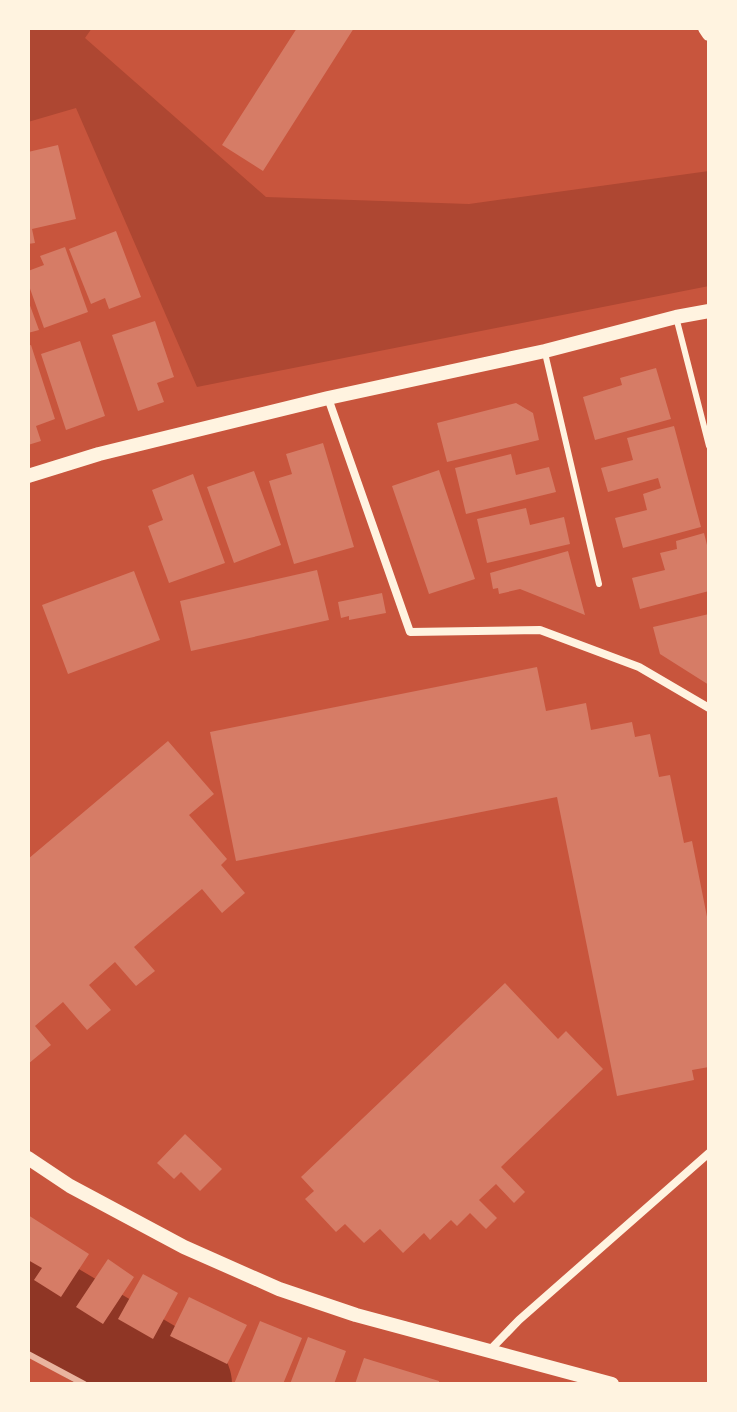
<svg xmlns="http://www.w3.org/2000/svg" width="737" height="1412" viewBox="0 0 737 1412" font-family="'Fira Sans',sans-serif">
<style>
.green{fill:#ae4732}
.lines{fill:none;stroke-linecap:round;stroke-linejoin:round}
.river{stroke:#8f3625;stroke-width:100}
.building{fill:#d67c66}
.service{stroke:#fff3e0;stroke-width:6}
.minor{stroke:#fff3e0;stroke-width:8}
.tertiary{stroke:#fff3e0;stroke-width:14}
.rail{stroke:#e9b49f;stroke-width:6}
</style>
<rect width="100%" height="100%" fill="#c8553d"/>
<path class="green" d="M28,28H92L85,38L266,197L469,204L709,171V286L197,387L76,108L28,122Z"/>
<g class="lines">
<path class="river" d="M28,1297L156,1373L182,1384"/>
</g>
<path class="building" d="M297,28H354L263,171L222,145Z
M58,145L76,219L32,229L35,243L28,244V152Z
M116,231L141,297L109,309L105,298L91,304L69,249Z
M65,247L88,312L44,328L28,283V271L44,265L40,256Z
M28,300L39,330L28,333Z
M155,321L174,377L157,383L164,402L138,411L112,335Z
M80,341L105,416L66,430L41,354Z
M31,345L55,419L36,426L41,441L28,445V346Z
M656,368L671,419L595,440L583,397L622,385L620,378Z
M516,403L533,413L539,440L447,462L437,423Z
M674,426L701,527L623,548L615,518L647,510L643,494L661,488L658,478L608,492L601,468L633,460L627,438Z
M323,443L354,547L294,564L269,481L292,474L286,454Z
M511,454L516,475L549,467L556,492L466,514L455,468Z
M439,470L475,579L429,594L392,486Z
M254,471L281,545L234,563L207,487Z
M193,474L225,563L169,583L148,526L163,520L152,490Z
M526,508L530,525L564,517L570,544L487,563L477,519Z
M704,533L709,553V591L640,609L632,578L665,570L660,553L677,549L676,541Z
M568,551L585,615L520,589L499,594L498,588L493,589L490,573Z
M317,570L329,620L191,651L180,601Z
M134,571L160,640L68,674L42,605Z
M382,593L386,613L349,620V616L341,618L338,602Z
M709,614V685L660,654L653,627Z
M537,667L546,711L586,703L591,730L632,722L635,737L650,734L659,777L670,775L684,843L692,841L709,927V1067L692,1070L694,1080L617,1096L557,797L236,861L210,732Z
M168,741L214,794L189,815L227,859L221,865L245,893L222,913L202,889L134,947L155,971L136,986L115,962L89,985L111,1010L87,1030L63,1002L35,1026L51,1045L28,1064V859Z
M505,983L558,1039L566,1031L603,1069L501,1167L525,1192L514,1203L496,1184L479,1200L497,1218L486,1229L470,1213L457,1226L451,1220L430,1240L424,1233L403,1253L380,1229L364,1243L345,1224L336,1232L305,1199L314,1191L301,1177Z
M185,1134L222,1169L200,1191L181,1172L174,1179L157,1163Z
M28,1215L89,1254L61,1297L34,1280L42,1268L28,1260Z
M108,1259L134,1277L103,1324L76,1307Z
M143,1274L178,1293L153,1339L118,1319Z
M189,1297L247,1325L227,1364L170,1336Z
M260,1321L302,1338L283,1384H234Z
M308,1337L346,1351L334,1384H290Z
M364,1358L439,1381V1384H355Z"/>
<g class="lines">
<path class="service" d="M676,317L709,446
M545,353L599,584"/>
<path class="minor" d="M328,398L410,632L540,630L639,667L709,708
M490,1350L519,1320L709,1153"/>
<path class="tertiary" d="M705,28L709,34
M28,476L99,454L328,398L545,351L676,317L709,311
M28,1158L70,1186L184,1247L279,1289L356,1315L612,1384"/>
<path class="rail" d="M28,1354L84,1384"/>
</g>
<rect width="737" height="1412" fill="none" stroke="#fff3e0" stroke-width="60"/>
</svg>
